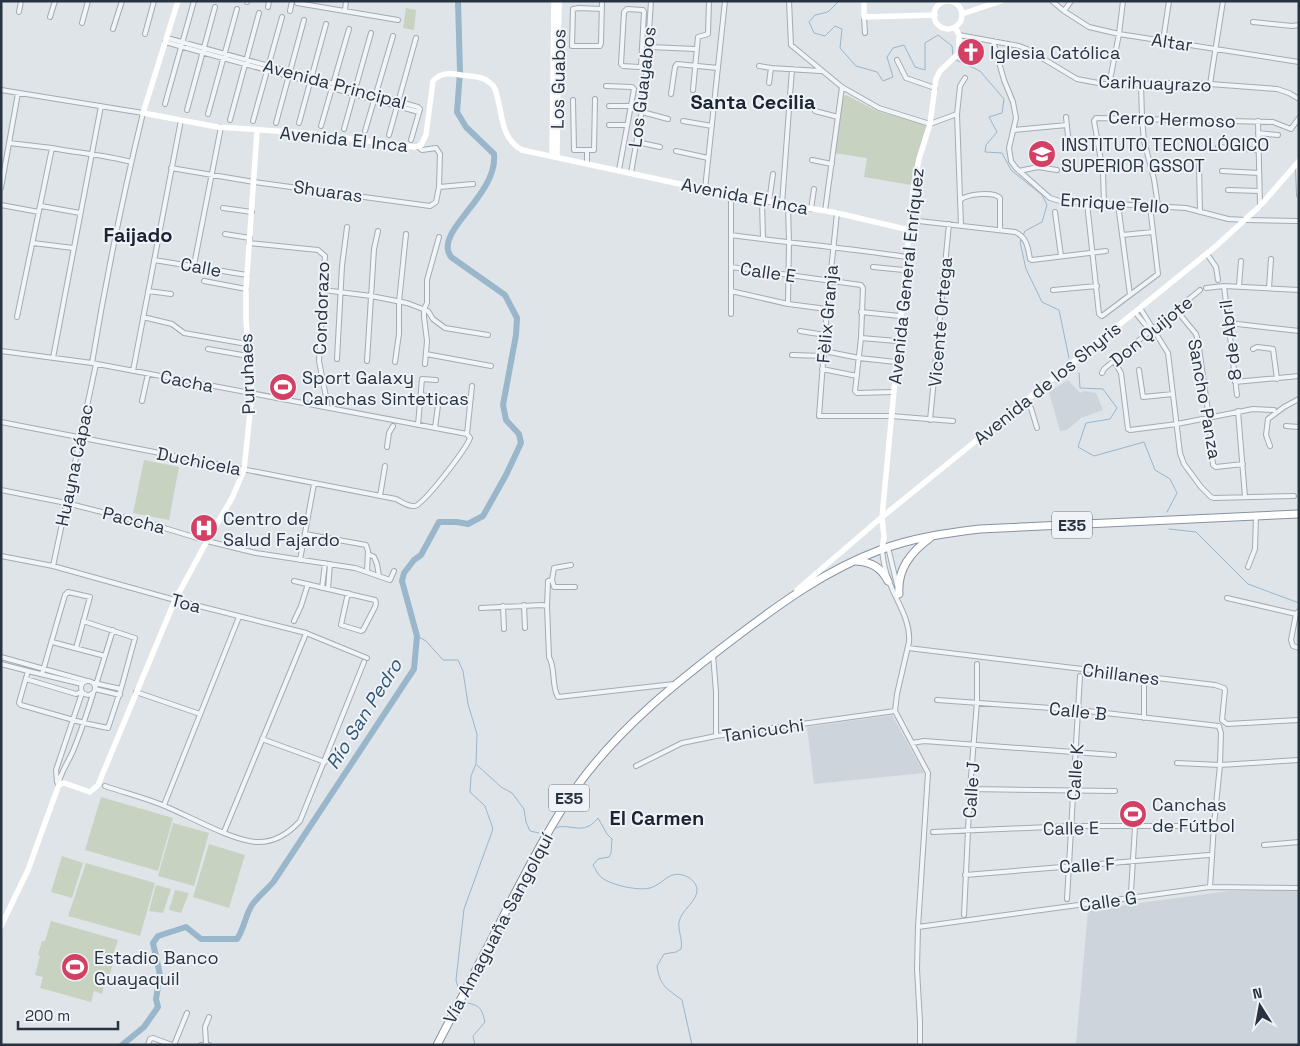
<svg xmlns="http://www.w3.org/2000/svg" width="1300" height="1046" viewBox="0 0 1300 1046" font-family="'Space Grotesk',sans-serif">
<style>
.built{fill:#cdd4db}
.green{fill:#c7d3c0}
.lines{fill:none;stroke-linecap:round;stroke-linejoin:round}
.stream{stroke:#99b6cb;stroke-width:1}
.river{stroke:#99b6cb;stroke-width:6}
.street-casing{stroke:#a4abb3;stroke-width:6}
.highway-casing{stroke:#8693a0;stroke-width:9}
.street{stroke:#f2f5f7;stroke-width:4}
.secondary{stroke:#fff;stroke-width:5.5}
.highway{stroke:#fff;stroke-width:7}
.labels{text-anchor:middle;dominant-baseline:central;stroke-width:4;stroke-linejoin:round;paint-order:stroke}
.shield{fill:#eff3f7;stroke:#636d78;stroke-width:1}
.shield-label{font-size:16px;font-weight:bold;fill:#273341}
.street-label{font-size:18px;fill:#273341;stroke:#eff3f7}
.poi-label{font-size:18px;fill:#273341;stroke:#eff3f7;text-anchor:start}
.water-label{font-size:19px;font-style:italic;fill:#305777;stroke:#eff3f7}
.quarter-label{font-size:20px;font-weight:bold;fill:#1a2432;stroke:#eff3f7}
</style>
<rect width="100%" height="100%" fill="#dfe4e9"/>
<path class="built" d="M1068,380L1080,393L1084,391L1096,393L1103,410L1081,418L1067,430L1060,431L1049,392Z
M892,715L924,773L814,784L807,727Z
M1229,891H1299V1045H1076L1088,910Z"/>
<path class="green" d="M406,8L416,10L414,30L403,28Z
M846,95L877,111L927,125L918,153L911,185L864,177L867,158L834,153L842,98Z
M144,460L179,467L169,520L133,513Z
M101,797L173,818L158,871L85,850Z
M173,823L209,833L194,886L158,876Z
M209,844L245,855L229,908L193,897Z
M62,856L83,863L72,898L51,892Z
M86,863L155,883L140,936L68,916Z
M156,885L171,889L163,913L149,911Z
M175,890L189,893L181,913L169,910Z
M51,921L118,940L112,959L114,960L110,974H107L102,994L94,991L91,1002L40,988L43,977L35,975L40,956L38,955L42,941H45Z"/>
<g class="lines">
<path class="stream" d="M839,1L828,12L815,15L809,22L814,33L825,36L835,26L842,29L840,48L856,66L877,72L883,81L893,77L887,57L893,48L904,45L915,67L925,70V43L938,35L952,46L953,56
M954,59L980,71L1004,99L1002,113L989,117L997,132L986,145L985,152L1002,153L1011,170L1042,195L1047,205L1042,222L1025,231L1020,242L1026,269L1042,302L1059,310L1069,358
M1079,373L1080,388L1103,389L1117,408L1110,419L1086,423L1078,447L1094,456L1144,442L1155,470L1170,479L1177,493L1167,512
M1169,529L1196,532L1248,584L1299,603
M417,636L426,641L443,660H458L463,671L468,704L477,734L476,764L471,776L470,792L485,806L493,829L464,909L456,980L459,991
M477,765L501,787L512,793L524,809L526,822L530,831L539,833
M555,828C566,823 578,832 589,826C593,824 595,821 598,818L607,834L612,839L611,853L609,857L598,859L593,865C595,868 597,873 599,875C607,885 638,891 650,888C660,885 667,876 673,875C682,872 696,879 697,889C698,901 681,910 679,922C678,932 683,939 681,949L676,952L664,954L657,966C660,986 666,988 682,1000L692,1045
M467,1003C480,1005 482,1009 485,1022L473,1036L475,1045"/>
<path class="river" d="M122,1045L144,1027L158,1007L156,999L160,975L153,943L158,936L186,927L201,939H237C244,929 245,916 252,905C258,896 268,889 274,881L414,669L417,636L402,581L404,573L414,560L421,555L439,522H457L468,524L483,516L506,475L521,443L519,434L506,420L503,405L516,335L517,318L505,295L451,257C450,255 448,252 448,250C443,226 498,192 494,154L466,127L457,112L460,72L458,1"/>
<g class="street-casing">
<path id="street" d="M789,1L791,45L842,87L879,108L930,124L957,114
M1052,1L1064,11L1089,27L1119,34L1299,62
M247,2V1
M297,3L398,20
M268,7L269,1
M602,9L579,8L573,9L572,46H600L601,43L602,1
M627,9L643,10L644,12L641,66L639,67L623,66L621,64L624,12Z
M345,10L346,1
M290,11L292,1
M1064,11L1071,1
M19,12L21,1
M50,17L55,1
M864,17L865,33
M1253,22L1292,26L1299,25
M82,23L88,1
M113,29L122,1
M145,34L154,1
M959,35L1019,46L1027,49L1077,79L1109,85L1170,83L1210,84L1277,89L1289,93L1299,99
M167,38L418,107L420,109L411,140
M993,41L1004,80L1013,102L1016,118L1009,148L1011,161L1016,168L1050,198L1060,201L1186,208L1228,219L1246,220L1299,221
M1163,41L1169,1
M165,42L419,112
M649,47L696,49
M897,60L906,78L935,88
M759,66L771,68
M769,83L771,68L820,71
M1141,84L1142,118L1144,141L1154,179L1158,206
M1210,84L1223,1
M1109,85L1119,34L1123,1
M606,86L632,87L634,89L619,170
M1,90L143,113C123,195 106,279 92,363
M693,90L698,37L708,34L709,1
M671,94L675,67L677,64L718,68
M573,100L574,150H594L595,99
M165,104L194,1
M609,106H631
M187,110L215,7
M815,111L838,117
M642,112L668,119
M208,114L237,9
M1066,117L1068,136
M230,120L259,13
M253,121L282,17
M683,121L712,126
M1258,121L1260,206
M276,123L304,20
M299,123L326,24
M609,125H627
M321,126L349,29
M344,129L371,33
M1014,130L1067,125
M365,131L393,36
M1258,133L1278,135
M389,135L416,38
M637,142L660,147
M9,143L52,148
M1218,147L1258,150
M587,151V163
M676,151L708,158
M812,160L832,164
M1298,163L1299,195
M1199,166L1200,212
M171,168L254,182L430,206L436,202L439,187L440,154L436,148L422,150L417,146
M1019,171L1038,167L1057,170
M1222,171L1259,173
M631,173L645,93L651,1
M439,187L473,184
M1,188L18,93
M705,189L725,1
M1228,190L1259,191
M960,200C967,194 994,191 1000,198V230
M762,201L763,239
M769,202L773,174
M1087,203L1099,314L1102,316L1158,274L1150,206
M782,204L792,69
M1104,204L1103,172L1094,121L1096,118L1273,122L1291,129L1299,118
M1118,204L1130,295
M1,205L39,212
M788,205L789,243L788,304
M41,206L80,213
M223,208L252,212
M811,209L814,189
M825,211L842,87
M1055,212L1061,256
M837,213L827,309L819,416H891L953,421
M910,220L1015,232C1027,237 1028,248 1030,259L1032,260L1106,251
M961,226L957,114L960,86L965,78
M225,234L250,238
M731,235C789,243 847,248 906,257
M1122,235L1153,232
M33,243L73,248
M249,243L318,250L325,256L319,361L327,402L326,407
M1207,254L1216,267L1218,280
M154,260L247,275
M194,265L221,127
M731,267L861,285L863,288L861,338L855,391L857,393L893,392
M873,267L904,270
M204,281L246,289
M1224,286L1237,395
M1239,286L1241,261
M1206,288L1224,286L1299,290
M1269,288L1271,259
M323,290L371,296L407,303L428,311L433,319L445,328L488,335
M1053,290L1097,286
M148,291L171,294
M731,291L788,304L827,309
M1140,308L1168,353L1180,453L1184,464L1201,487L1211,497L1214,498L1294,496
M1177,311L1196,334L1198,341L1209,418L1213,465L1216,467L1243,464
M861,312L900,316
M1135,312L1148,328L1153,330
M731,314V195
M17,317L52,148C78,153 105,155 131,162
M143,317L172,324L184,333L247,344
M1229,323L1299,331
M800,331L825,335
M861,338L897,341
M208,349L248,356
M1253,349L1257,347L1273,349L1277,379
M1,351L92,363L467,434L470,438C466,449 425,503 415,506C408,507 402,502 396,499L1,422
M824,351L859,358L896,362
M426,354L491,366
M792,355L824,356
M53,358L101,106
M337,359L342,266L347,227
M367,361L374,249L378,231
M1114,361L1121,373L1128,429L1130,430L1177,424L1253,409L1274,410
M395,362L399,334V302L406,234
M425,364L427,341L424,317V309L427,303V280L439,237
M822,369L857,376
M1139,370L1143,397L1173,394
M133,371L181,120
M1102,373L1104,369L1200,290
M1235,382L1299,376
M421,395L435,397
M1026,400L1031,408L1037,428
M142,401L148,374
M1238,411L1245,497
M930,420L949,224
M418,425L422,379L436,380
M1286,426L1299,427
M435,428L439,398
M467,434L472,386
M1270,446L1266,435L1268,419L1284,407L1299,399
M387,447L389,433L393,426
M1,490L66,503L161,527L207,541L256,553L355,568L390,580L394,571
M380,496L385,466
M305,534L366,545L368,551L367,572
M888,547L897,585
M882,550C883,560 885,571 889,581C896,601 911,620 909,642L897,694L895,711L928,773L918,927L917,969L920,1022V1045
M368,554L374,557L377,564L379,576
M1,556L53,566L175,600L306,633L367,658
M300,560L314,484
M53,566L96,364
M1248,567L1255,549L1256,516
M552,580L554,587H575
M294,581L375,600L376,603L375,607L363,630L361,631L341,625L348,593
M322,588L325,563
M328,589L330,564
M1227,598L1296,614
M524,605L525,628
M503,606L504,629
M547,606L548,581L552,580L554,568L571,565
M481,608L542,605L547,606L549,657C556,669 551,685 558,697L674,684
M1299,611L1296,614L1291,640L1293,646L1299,648
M294,621L301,606L308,584
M52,642L105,656
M908,648L1215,685L1224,688L1225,690L1222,720L1227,724L1299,720
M713,654L716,692V736
M1,657L87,681
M1,664L28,671L20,699L19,703L21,705L84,723L108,728L121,689L135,638L83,621
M28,671L82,684
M42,674L65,595L68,592L90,597L76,648
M26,679L76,694L81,692
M81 688a7 7 0 1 1 14 0a7 7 0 1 1-14 0Z
M94,683L121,689
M95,688L113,630
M95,689L120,695
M136,692L200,714
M937,700L1079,710L1219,726L1221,733L1220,765L1214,825L1210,887
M1144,718V683
M262,739L325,762
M912,743L924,741L1114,755
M1177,763L1220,765L1299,760
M636,766L682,743L716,736L895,711
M57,782L56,770L82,693
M105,786C125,793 147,798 167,807C191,817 231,840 256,842C274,843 289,833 300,821L364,662
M58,787C59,774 68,763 73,751C81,732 87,713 93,694
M970,789L1115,791
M164,805L239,617
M224,832L305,636
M933,832L1071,826H1210
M1264,845L1299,842
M965,875L1209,855
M1131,892L1135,827
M1067,899L1080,676
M964,915L970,789L977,702V664
M918,927L1210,887L1299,888
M206,1044L205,1027L209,1017
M148,1045L150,1039L153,1038L172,1045
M174,1045L187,1013
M201,1045H209"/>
</g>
<g class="highway-casing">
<path id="highway" d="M856,561C871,562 881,567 888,581
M899,594C897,569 911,552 930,538
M437,1045C462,997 487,949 511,901C532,861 552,822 578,785C621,726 678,681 736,637C781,603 826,570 880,550C912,538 946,533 980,529L1299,514"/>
</g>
<use href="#street" class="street"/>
<path class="secondary" d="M178,1L143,113L218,127L306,133L414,147L421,145L426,135L433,81C441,72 450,73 461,75C470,76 483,76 490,83C495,86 496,91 497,96C503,117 501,138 522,150L731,195L837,213L909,230
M864,1V17L935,15
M934 15a14 14 0 1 1 28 0a14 14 0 1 1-28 0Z
M962,14L1001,1
M552,156L554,1
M557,157L559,1
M882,549L884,537L882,517L913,190L919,159L930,124L936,79L940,71L959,53V35L955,27
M797,590L882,517L1215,247L1260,206L1299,161
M1,926L28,870L58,787L60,784L64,783L90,792L98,785L175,600L207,541L232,498L244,470L252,393L246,320V289L257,131"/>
<use href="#highway" class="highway"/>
</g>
<defs>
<g id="church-disc" transform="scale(1.4375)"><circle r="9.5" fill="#d43f64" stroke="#eff3f7"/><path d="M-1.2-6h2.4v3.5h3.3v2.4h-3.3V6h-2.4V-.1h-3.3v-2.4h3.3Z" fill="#fff"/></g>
<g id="university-disc" transform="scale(1.4375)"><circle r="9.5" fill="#d43f64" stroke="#eff3f7"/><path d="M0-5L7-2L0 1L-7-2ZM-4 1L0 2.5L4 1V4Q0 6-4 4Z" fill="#fff"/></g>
<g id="stadium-disc" transform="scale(1.4375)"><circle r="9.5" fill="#d43f64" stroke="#eff3f7"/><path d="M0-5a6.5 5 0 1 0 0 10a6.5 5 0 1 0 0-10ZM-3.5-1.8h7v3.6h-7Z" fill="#fff"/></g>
<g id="hospital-disc" transform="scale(1.4375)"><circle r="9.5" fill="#d43f64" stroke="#eff3f7"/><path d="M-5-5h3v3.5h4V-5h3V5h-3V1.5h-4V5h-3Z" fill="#fff"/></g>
</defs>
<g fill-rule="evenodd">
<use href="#church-disc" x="971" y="52"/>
<use href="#university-disc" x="1042" y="154"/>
<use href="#stadium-disc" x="283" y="387"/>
<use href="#hospital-disc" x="204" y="528"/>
<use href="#stadium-disc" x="1133" y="814"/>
<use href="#stadium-disc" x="75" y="967"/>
</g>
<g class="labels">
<g class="shield">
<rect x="1052" y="511.5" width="40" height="27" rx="4"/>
<rect x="549" y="784.5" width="40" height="27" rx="4"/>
</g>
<g class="shield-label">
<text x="1072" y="525">E35</text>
<text x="569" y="798">E35</text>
</g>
<g class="street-label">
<text transform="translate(1172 42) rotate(8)">Altar</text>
<text transform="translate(558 79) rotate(-89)">Los Guabos</text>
<text transform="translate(1155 83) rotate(2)">Carihuayrazo</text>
<text transform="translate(335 84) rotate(15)">Avenida Principal</text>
<text transform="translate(642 87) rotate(-83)">Los Guayabos</text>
<text transform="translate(1172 119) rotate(2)">Cerro Hermoso</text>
<text transform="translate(344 139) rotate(6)">Avenida El Inca</text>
<text transform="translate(328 191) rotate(8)">Shuaras</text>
<text transform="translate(745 196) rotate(11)">Avenida El Inca</text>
<text transform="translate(1115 203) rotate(4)">Enrique Tello</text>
<text transform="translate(201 267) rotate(10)">Calle</text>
<text transform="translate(768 272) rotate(8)">Calle E</text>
<text transform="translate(906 276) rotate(-84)">Avenida General Enríquez</text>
<text transform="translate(321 308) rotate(-88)">Condorazo</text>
<text transform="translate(827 314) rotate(-85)">Fèlix Granja</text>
<text transform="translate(940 322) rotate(-85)">Vicente Ortega</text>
<text transform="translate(1151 331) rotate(-39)">Don Quijote</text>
<text transform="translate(1230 340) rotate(-97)">8 de Abril</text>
<text transform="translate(247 374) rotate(-92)">Puruhaes</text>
<text transform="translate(187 381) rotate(11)">Cacha</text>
<text transform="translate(1047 383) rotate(-39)">Avenida de los Shyris</text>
<text transform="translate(1205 399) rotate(80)">Sancho Panza</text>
<text transform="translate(199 461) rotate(11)">Duchicela</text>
<text transform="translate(74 465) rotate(-78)">Huayna Cápac</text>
<text transform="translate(134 520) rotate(14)">Paccha</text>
<text transform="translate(186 603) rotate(15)">Toa</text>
<text transform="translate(1121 674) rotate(7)">Chillanes</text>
<text transform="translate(1078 711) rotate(6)">Calle B</text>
<text transform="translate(763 730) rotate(-8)">Tanicuchi</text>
<text transform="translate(1075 772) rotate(-86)">Calle K</text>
<text transform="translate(971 790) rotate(-86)">Calle J</text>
<text transform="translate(1071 828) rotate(-1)">Calle E</text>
<text transform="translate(1087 865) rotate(-3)">Calle F</text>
<text transform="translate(1108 901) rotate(-8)">Calle G</text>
<text transform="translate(498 928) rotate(-62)">Vía Amaguaña Sangolquí</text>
</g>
<g class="poi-label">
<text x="990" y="52">Iglesia Católica</text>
<text x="1061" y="144">INSTITUTO TECNOLÓGICO<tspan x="1061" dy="21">SUPERIOR GSSOT</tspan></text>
<text x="302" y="377">Sport Galaxy<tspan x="302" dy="21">Canchas Sinteticas</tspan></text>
<text x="223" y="518">Centro de<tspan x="223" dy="21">Salud Fajardo</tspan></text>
<text x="1152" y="804">Canchas<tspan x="1152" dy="21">de Fútbol</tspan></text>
<text x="94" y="957">Estadio Banco<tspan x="94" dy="21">Guayaquil</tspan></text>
</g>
<g class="water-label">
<text transform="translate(364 714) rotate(-58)">Río San Pedro</text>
</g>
<g class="quarter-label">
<text x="753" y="102">Santa Cecilia</text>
<text x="138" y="235">Faijado</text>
<text x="657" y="818">El Carmen</text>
</g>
</g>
<rect width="1300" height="1046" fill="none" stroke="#273341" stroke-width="5"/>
<g transform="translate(1260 1006) rotate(349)" stroke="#eff3f7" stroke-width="4" paint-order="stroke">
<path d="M0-4L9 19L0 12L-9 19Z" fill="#273341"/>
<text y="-8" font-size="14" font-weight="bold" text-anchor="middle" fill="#273341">N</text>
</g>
<path d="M18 1021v8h100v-8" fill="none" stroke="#273341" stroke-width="2.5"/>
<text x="25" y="1021" font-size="15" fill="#273341" stroke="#eff3f7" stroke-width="4" paint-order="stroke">200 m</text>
</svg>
